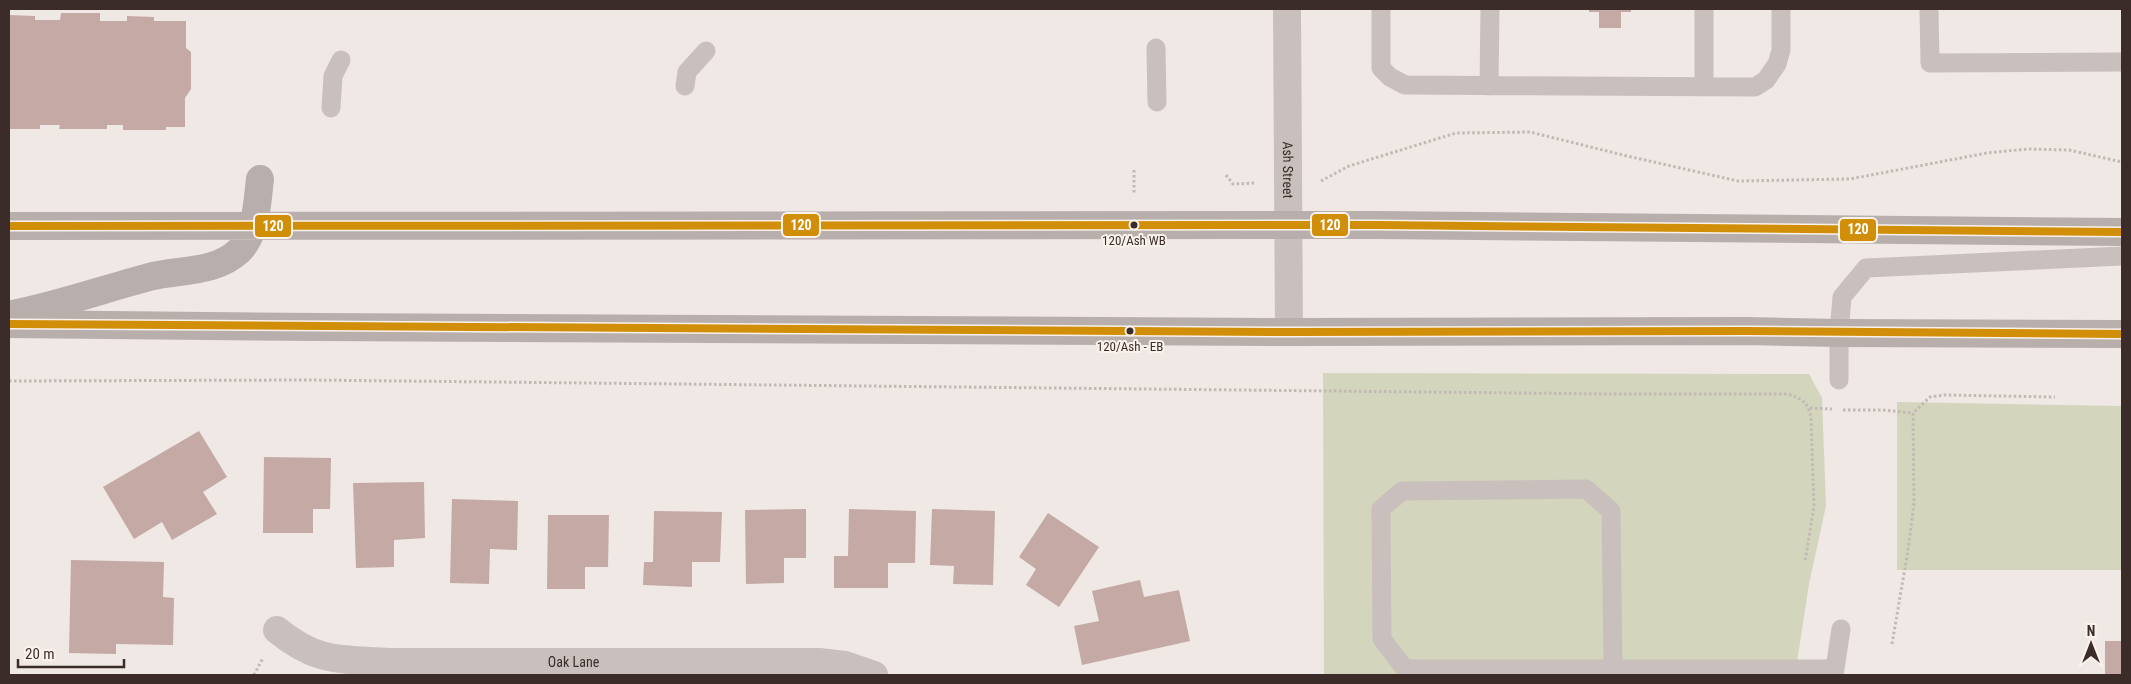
<svg xmlns="http://www.w3.org/2000/svg" width="2131" height="684" viewBox="0 0 2131 684" font-family="'Roboto Condensed',sans-serif">
<style>
.green{fill:#d4d5bd}
.building{fill:#c4a9a5}
.lines{fill:none;stroke-linecap:round;stroke-linejoin:round}
.path{stroke:#c2b9b5;stroke-width:3;stroke-dasharray:2.5 2.5;stroke-linecap:butt}
.service{stroke:#c9c0bd;stroke-width:19}
.minor{stroke:#c9c0bd;stroke-width:28}
.primary{stroke:#b8aeac;stroke-width:28}
.bus-1-casing{stroke:#fbf2ec;stroke-width:11}
.bus-1{stroke:#d18e08;stroke-width:8}
.bus-dot{fill:#3b2c2a;stroke:#fbf2ec;stroke-width:2}
.labels{text-anchor:middle;dominant-baseline:central;stroke-width:4;stroke-linejoin:round;paint-order:stroke}
.bus-label{font-size:13px;fill:#3b2c2a;stroke:#fbf2ec}
.street-label{font-size:14px;fill:#3b2c2a;stroke:#fbf2ec}
.line-badge{stroke:#fbf2ec;stroke-width:2}
.badge-label{font-size:14px;text-anchor:middle;font-weight:bold;fill:#fff}
</style>
<rect width="100%" height="100%" fill="#efe8e4"/>
<path class="green" d="M1323,373L1809,374L1822,398L1826,506L1809,584L1795,675H1324Z
M1897,402L2122,406V570H1897Z"/>
<path class="building" d="M1589,9H1631V12H1621V28H1599V12H1589Z
M61,13H100V21H127V16L154,17V21H186V48L191,52V89L185,98V127H166V130H123V125H107V129H59L60,125H40V129H9V15L35,16V20H60Z
M199,431L227,477L203,492L217,514L172,540L162,522L134,539L103,487Z
M264,457L331,458L330,509H313V533H263Z
M424,482L425,538L394,540V567L356,568L353,483Z
M452,499L518,501L517,550L490,549L489,584L450,583Z
M806,509V558H784V583L746,584L745,510Z
M849,509L916,511L915,563H888V588H834V556H848Z
M932,509L995,511L993,585L953,584L954,566L930,565Z
M654,511L722,512L720,562H692V587L643,585L644,562H653Z
M1048,513L1099,547L1059,607L1026,585L1036,569L1019,557Z
M548,515H609L608,567H585V589H547Z
M71,560L164,562L163,597L174,598L173,645L116,644V654L69,653Z
M1140,580L1144,597L1179,590L1190,641L1082,665L1074,626L1099,621L1092,591Z
M2105,641H2122V675H2105Z"/>
<g class="lines">
<path class="path" d="M1134,170V193
M1226,175L1233,184L1256,183
M1321,181L1349,166L1456,133L1530,132L1627,156L1738,181L1850,179L1987,153L2028,149L2069,150L2122,162
M9,381L307,380L1610,394H1787C1802,398 1809,403 1811,419L1814,506L1805,562
M1810,408L1832,409
M1843,410H1883L1913,413
M1892,644L1908,550L1914,503L1913,413L1930,397L1944,395L2055,397
M254,675L263,658"/>
<path class="service" d="M1381,9V68L1390,77L1405,85L1755,87L1766,80L1777,64L1781,50V9
M1704,9V87
M1929,9L1930,63L2122,62
M1156,48L1157,102
M685,86L687,72L706,51
M1489,86L1490,9
M331,108L333,76L341,60
M1839,380V333L1842,297L1866,268L2122,256
M1613,668L1611,511L1586,489L1402,491L1381,509L1382,639L1405,669H1834
M1834,675L1841,629"/>
<g class="minor">
<path id="s1" d="M1287,9L1289,332"/>
<path id="s2" d="M277,630C317,663 340,659 389,662H819L845,665L874,675"/>
</g>
<path class="primary" d="M9,226L1377,225L2122,232
M13,314C59,305 104,289 149,277C179,269 214,274 239,251C257,233 257,202 260,179
M9,324L318,327L1289,332L1746,331L1839,333L2122,334"/>
<g class="bus-1-casing">
<path id="bus-1" d="M9,226L1377,225L2122,232
M9,324L1289,332L1746,331L2122,334"/>
</g>
<use href="#bus-1" class="bus-1"/>
</g>
<g class="bus-dot">
<circle cx="1134" cy="225" r="4.5"/>
<circle cx="1130" cy="331" r="4.5"/>
</g>
<g class="labels">
<g class="bus-label">
<text x="1134" y="240">120/Ash WB</text>
<text x="1130" y="346">120/Ash - EB</text>
</g>
<g class="street-label">
<text stroke="none"><textPath href="#s1" startOffset="161">Ash Street</textPath></text>
<text stroke="none"><textPath href="#s2" startOffset="304">Oak Lane</textPath></text>
</g>
</g>
<g class="line-badge">
<rect x="1311" y="213" width="38" height="24" rx="5" fill="#d18e08"/>
<rect x="782" y="213" width="38" height="24" rx="5" fill="#d18e08"/>
<rect x="254" y="214" width="38" height="24" rx="5" fill="#d18e08"/>
<rect x="1839" y="218" width="38" height="24" rx="5" fill="#d18e08"/>
</g>
<g class="badge-label">
<text x="1330" y="230">120</text>
<text x="801" y="230">120</text>
<text x="273" y="231">120</text>
<text x="1858" y="234">120</text>
</g>
<rect width="2131" height="684" fill="none" stroke="#3b2c2a" stroke-width="20"/>
<g transform="translate(2091 644)" stroke="#fbf2ec" stroke-width="4" paint-order="stroke">
<path d="M0-4L9 19L0 12L-9 19Z" fill="#3b2c2a"/>
<text y="-8" font-size="14" font-weight="bold" text-anchor="middle" fill="#3b2c2a">N</text>
</g>
<path d="M18 659v8h106v-8" fill="none" stroke="#3b2c2a" stroke-width="2.5"/>
<text x="25" y="659" font-size="15" fill="#3b2c2a" stroke="#fbf2ec" stroke-width="4" paint-order="stroke">20 m</text>
</svg>
